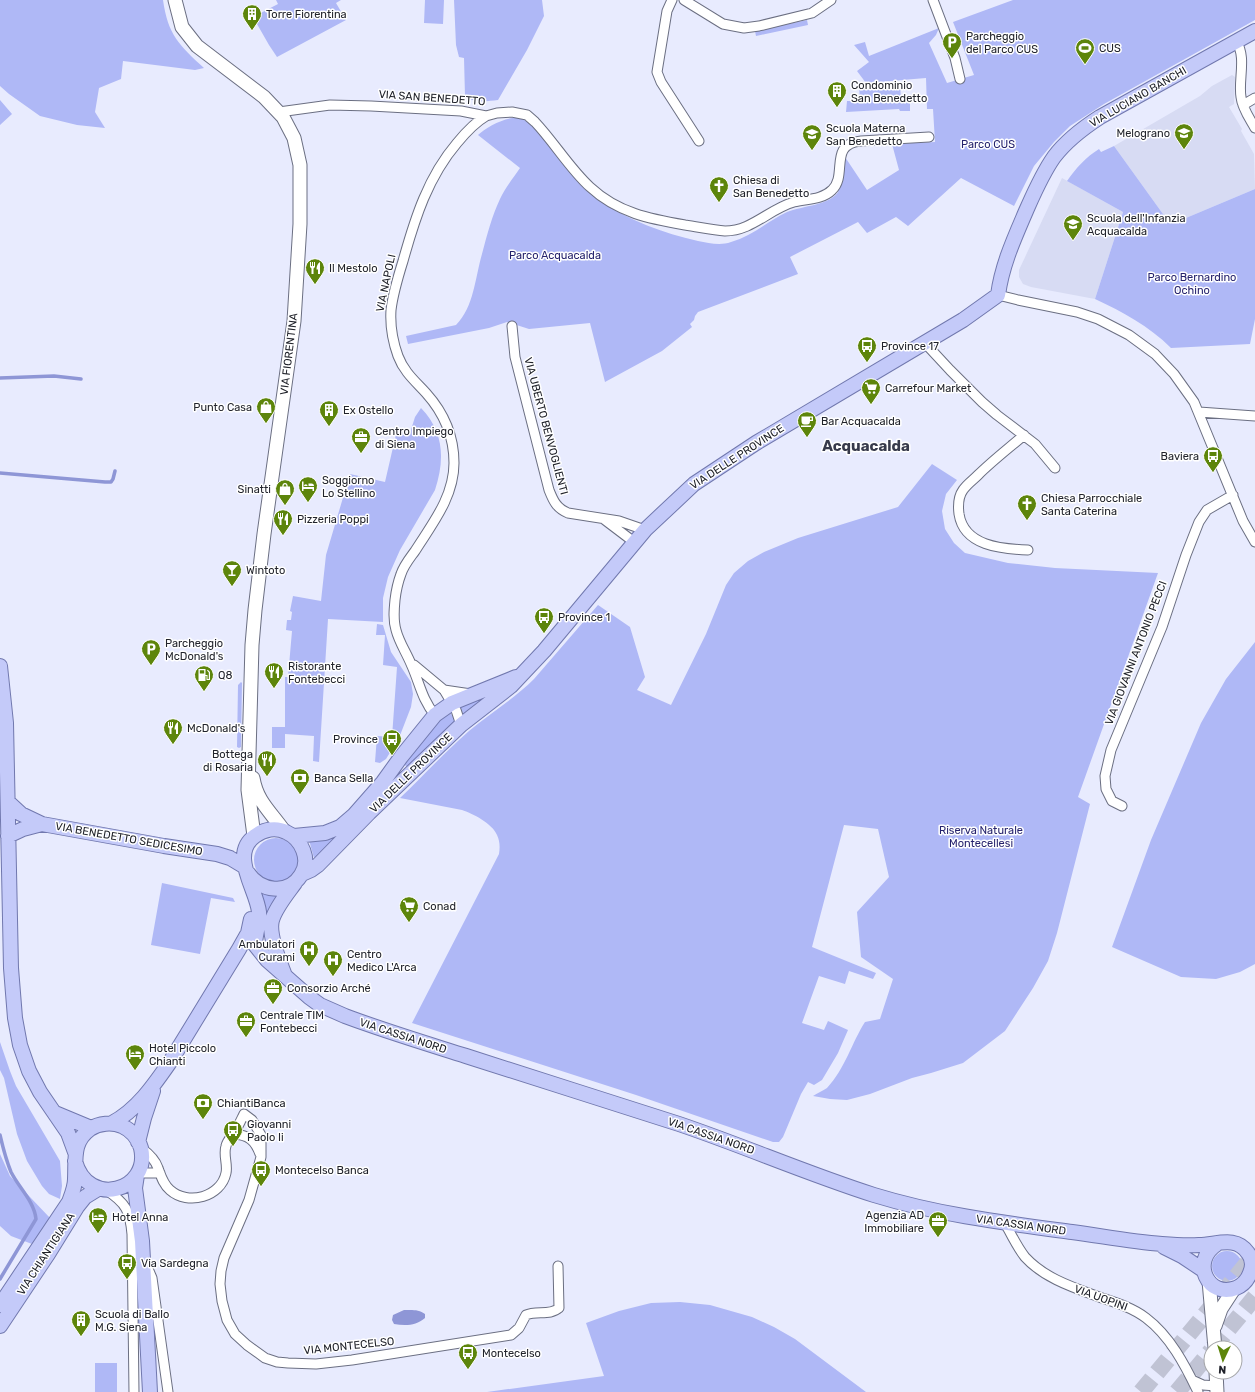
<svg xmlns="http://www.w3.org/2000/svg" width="1255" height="1392" viewBox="0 0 1255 1392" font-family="Rubik,sans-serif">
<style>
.built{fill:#d7dbf3}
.green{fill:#afb8f6}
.water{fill:#8e96d6}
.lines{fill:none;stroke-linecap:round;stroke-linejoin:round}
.stream{stroke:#8e96d6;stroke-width:3.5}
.highway-tunnel{stroke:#c0c3d4;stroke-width:17;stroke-dasharray:17 8;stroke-linecap:butt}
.street-casing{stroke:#6b6f82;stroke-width:11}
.secondary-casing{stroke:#6b6f82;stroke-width:15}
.primary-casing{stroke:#7178ae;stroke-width:16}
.street{stroke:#fff;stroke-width:9}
.secondary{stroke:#fff;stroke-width:13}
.primary{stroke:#c4caf9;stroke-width:14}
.labels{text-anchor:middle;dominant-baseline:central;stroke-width:3;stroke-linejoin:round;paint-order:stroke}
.poi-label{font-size:11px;fill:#21232b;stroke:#fff;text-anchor:start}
.street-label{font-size:11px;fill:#21232b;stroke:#fff}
.park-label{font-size:11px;fill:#26236d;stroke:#fff}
.district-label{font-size:15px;font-weight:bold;fill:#373a4b;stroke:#fff}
</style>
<rect width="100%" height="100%" fill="#e8ebfe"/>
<path class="built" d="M1232,75L1235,77L1234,104L1229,107L1242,129L1241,131L1254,154L1255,189L1174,223L1168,221L1114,146L1200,96L1212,86Z
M1062,178L1123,212L1095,299L1031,287L1023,284L1019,277V270Z"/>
<path class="green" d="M0,0H163C168,35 179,45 204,68L195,70L123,61L121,79L99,88L95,112L105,128L77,125L40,116L9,94L0,86Z
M276,0H341L336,3L346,20L277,57L269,45L253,17L278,4Z
M425,0H444L443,24L424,23Z
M454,0H542L544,16L527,50L498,100C487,101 475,104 465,96L464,58L459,57L456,45Z
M1013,0H1255V20L1104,104L1070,126L1054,142L1034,166L1014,206L961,178L908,226L896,217L867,233L858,222L790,257L798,274L698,312L695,316L694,320L690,324L692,327L662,351L605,382L590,323L529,329L507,322L489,328L408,344L406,336L456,325C474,307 475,278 482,254C487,235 492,216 500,199C505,188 514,177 520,168L478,135C486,127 507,116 519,118C525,119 531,124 535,128L600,201C630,221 663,233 698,241C709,243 720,246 731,242C752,236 768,221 787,212C801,206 833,205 839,190C843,180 843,168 845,157L867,190L899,170L892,144L935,142L933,109H927L926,78L866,83L857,71L869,62L854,45L865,42L869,56L939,28L936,35L929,43L947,83L974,75L953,22Z
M807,20L808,25L756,36L755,31Z
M900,83L901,101H910V111H900L899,109L846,112L847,101H860L859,85Z
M0,100L12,114L0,125Z
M1114,146L1168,221L1174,223L1255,189V319L1250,344L1171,348C1149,326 1123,312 1095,299L1123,212L1067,181C1076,168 1086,157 1099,149L1101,152Z
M421,408C444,432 445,459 435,490L400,550L388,577L383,598V622L328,619L319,762L313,761L314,736L285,734V748H272V727H285V677H288L292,631L286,630L287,620H291L292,612L290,611L293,596L321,601L326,555L350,474L385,482L397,430L410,433L415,417Z
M932,464L957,480L946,494L942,511L945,529L954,543L965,553L1008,563L1055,568L1158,573L1078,797L1090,804L1057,933L1048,961L1033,988L1005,1031L963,1063L931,1073L912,1078L870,1094L847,1100L830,1099L813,1096C817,1093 823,1091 827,1088C845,1069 852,1042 865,1022L880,1019L893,979L861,957L857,912L889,877L878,829L844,825L812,947L876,973L873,979L849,971L845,984L819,976L802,1023L824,1030L828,1021L848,1030L838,1053L822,1080L814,1085L808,1082L801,1094L783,1137L779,1142H773L636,1095L412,1023L499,854C500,848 500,841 497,835C493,824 472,813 462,810L400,798C423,776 445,752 469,731C490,713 514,699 534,679L598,605L630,627L645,677L637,690L671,705L706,634L726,585L734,573L748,561L764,552L798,538L898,507Z
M377,624L383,625L391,652L411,682L413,694L411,707L399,738L386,759L380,763L375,762L377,736L392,737L397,667L383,665L385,635H376Z
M1255,642V964L1240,972L1216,979L1181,977L1112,947L1151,840L1201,723L1226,679Z
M241,682L242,683L241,744V747L239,748L237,747L238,685Z
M480,699H484L464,717L458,705Z
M450,712L454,718V723L407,767L404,764L436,721Z
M336,835L340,836L314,858L309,840Z
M254 860a22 22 0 1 1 44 0a22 22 0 1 1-44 0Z
M162,883L233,898L235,902L211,898L200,954L151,945Z
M261,892L276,895L278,897L266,930L260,939Z
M0,1042L10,1071L16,1086L60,1161L62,1186L60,1199L49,1194L42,1186L27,1161L17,1134L4,1078L0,1070Z
M0,1154L10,1176L50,1218L32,1244L11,1236L0,1226Z
M1212 1266a15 15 0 1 1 30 0a15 15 0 1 1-30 0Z
M680,1302L710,1305L752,1317L774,1327L795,1339L866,1392H487L604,1376L586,1323L619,1311L651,1303Z
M95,1363H117V1392H95Z"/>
<path class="water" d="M404,1310C411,1310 419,1309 425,1314V1318C416,1326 405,1326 394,1324L392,1320L393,1315Z"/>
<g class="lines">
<path class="stream" d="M0,378L54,376L81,379
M0,473L105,482H111L113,479L115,471
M0,1135C3,1148 6,1160 11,1172C19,1188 34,1201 36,1219L0,1279"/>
<path class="highway-tunnel" d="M1213,1348L1255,1297
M1141,1392L1255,1254
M1177,1392L1211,1351"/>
<g class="street-casing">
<path id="street" d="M672,0L667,11L657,72L661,82L699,141
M684,0L723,24L744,28L759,26L812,13L831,0
M933,0L955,58L960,79
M1236,41C1247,57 1238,80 1241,97C1242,108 1250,119 1255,128
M1243,105L1255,98
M279,112L330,105L371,106L461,111L486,116L497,113L512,112L527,115L535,122C554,142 570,169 590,187C618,213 650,219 685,225C699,227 712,230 725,231C752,231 769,209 794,202C806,199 822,200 832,190C848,175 828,144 861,141L929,137
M998,295L1018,300L1077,312L1098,319L1129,335L1155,354L1174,374L1194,402L1243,521L1255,542
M512,326L515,357L549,490C553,500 556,508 568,513L619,521L645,530
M924,342L950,370L982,402L997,415L1035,444L1055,468
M1199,412L1255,416
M1024,435C1009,448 992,461 978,475C973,480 967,484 963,490C958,497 958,506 959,514C964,546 1001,549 1028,550
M605,520L634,542
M414,665L444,690L456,710L461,725
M444,690L471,694
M435,715C422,700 419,681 411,664C406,652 399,642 396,630C393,620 394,610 395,600C396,591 398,582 401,574C404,565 410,558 415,551C432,524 454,497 454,463C454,437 444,413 426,393C415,381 404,372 398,356C393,342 390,325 391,310C393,293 398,277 403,261C415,218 428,177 457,143C466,132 474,123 486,116
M1122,806L1112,801L1106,789L1105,776L1111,750L1162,627L1186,555L1199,522L1207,510L1233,495
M234,1134C248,1135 255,1140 260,1154
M141,1148C148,1153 155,1159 158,1168C161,1176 163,1184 170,1190C188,1206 221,1197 226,1173C228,1164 223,1155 226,1146C227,1141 231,1137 234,1133C238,1127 241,1120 244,1114L252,1120L261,1135V1157L249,1200L224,1258L221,1271L220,1284L222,1301L227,1320L235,1334L247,1345L265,1358L277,1362L288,1363L316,1364L352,1360L511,1335L519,1328L526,1315C536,1310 550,1316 559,1308L558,1266
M138,1173H160
M106,1190C126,1203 130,1211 132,1234L134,1392
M1005,1223C1011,1234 1017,1247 1025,1257C1045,1279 1075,1288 1102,1298C1117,1303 1133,1308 1146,1318C1170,1336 1185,1365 1198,1392
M145,1264L149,1271L152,1278L168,1392
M1192,1380L1203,1385L1216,1386"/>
</g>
<g class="secondary-casing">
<path id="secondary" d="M175,0L182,27L197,46L264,97L283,117L294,138L300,165V224L294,321L264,534L255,610L252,645L248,790L254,836
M253,778C257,802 271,812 284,831
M1209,1281L1215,1348
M1215,1326L1221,1309L1234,1289
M1216,1372L1217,1392"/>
</g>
<g class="primary-casing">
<path id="primary" d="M0,666L6,723L11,968L15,1018L20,1045L29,1071L40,1092L68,1133L75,1152
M8,802L21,814L42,824L164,846L217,854L230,858L245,867
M8,836L23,829L42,824
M294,836L325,833L340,827L354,815L383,782L401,757L435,715L452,703L516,677
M248,873C260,891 288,896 301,875C311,860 302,839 286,832C276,827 264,829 255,836C229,854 257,890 259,912C260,924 255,934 255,945L267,960L309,997L320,1005L345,1016C385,1031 425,1043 466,1056C537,1079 608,1101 679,1124C744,1146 808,1174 874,1195C939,1215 1005,1223 1072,1232C1102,1236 1132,1242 1162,1244C1174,1245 1186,1246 1199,1245C1216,1245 1236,1235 1248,1253C1252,1258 1253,1266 1250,1273C1248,1279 1243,1285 1236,1288C1208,1299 1190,1261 1217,1244
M302,874L311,870L318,865L369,813L461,725L511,686L544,651L645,530L694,484L756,443L963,320L998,295C1002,265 1014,239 1026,211C1034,193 1042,174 1054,157C1066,141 1083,128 1100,117L1255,31
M284,973C279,960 268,934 272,920C276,907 287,894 295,883
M55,1113L91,1128
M112,1123C137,1110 154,1085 170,1062L239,949L248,933L251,919
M138,1142L144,1118L153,1091
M137,1175L135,1188L142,1241L150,1392
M1164,1247L1182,1256L1203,1270
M0,1305L69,1202C72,1194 75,1187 75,1179C76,1159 72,1142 90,1129C99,1123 112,1122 122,1126C131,1130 138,1138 141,1148C151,1191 88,1209 75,1161
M0,1326L48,1254L77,1207L85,1197L98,1189"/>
</g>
<use href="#street" class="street"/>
<use href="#secondary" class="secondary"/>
<use href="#primary" class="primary"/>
</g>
<defs>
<g id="building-pin" transform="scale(1)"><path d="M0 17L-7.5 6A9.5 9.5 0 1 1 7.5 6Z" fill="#5d850b" stroke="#fff"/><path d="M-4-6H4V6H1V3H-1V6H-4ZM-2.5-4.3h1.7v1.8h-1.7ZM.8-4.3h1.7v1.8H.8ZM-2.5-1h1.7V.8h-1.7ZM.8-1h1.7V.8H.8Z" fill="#fff"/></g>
<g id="parking-pin" transform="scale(1)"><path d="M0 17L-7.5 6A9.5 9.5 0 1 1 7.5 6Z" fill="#5d850b" stroke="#fff"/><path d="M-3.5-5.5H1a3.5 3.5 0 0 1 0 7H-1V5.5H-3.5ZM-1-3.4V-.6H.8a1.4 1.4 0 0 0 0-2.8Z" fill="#fff"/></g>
<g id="stadium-pin" transform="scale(1)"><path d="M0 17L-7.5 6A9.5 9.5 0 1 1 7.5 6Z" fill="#5d850b" stroke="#fff"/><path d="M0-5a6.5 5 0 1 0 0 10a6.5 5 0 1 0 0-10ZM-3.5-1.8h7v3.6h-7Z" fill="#fff"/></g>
<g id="school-pin" transform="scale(1)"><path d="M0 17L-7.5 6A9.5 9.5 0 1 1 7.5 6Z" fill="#5d850b" stroke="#fff"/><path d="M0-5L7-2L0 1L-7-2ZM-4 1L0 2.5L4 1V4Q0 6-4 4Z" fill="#fff"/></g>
<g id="church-pin" transform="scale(1)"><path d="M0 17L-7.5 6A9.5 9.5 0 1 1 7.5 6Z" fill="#5d850b" stroke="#fff"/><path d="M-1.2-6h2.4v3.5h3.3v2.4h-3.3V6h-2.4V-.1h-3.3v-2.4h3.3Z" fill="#fff"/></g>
<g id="restaurant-pin" transform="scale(1)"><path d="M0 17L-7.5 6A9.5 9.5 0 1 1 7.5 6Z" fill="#5d850b" stroke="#fff"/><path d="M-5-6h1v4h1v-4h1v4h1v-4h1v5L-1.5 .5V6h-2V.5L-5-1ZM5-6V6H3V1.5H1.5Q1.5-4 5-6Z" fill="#fff"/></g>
<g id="bus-pin" transform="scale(1)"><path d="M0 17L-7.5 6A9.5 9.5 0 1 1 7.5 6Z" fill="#5d850b" stroke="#fff"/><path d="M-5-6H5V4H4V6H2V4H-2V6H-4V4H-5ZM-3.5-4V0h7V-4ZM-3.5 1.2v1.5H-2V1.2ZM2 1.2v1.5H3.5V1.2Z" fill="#fff"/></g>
<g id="supermarket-pin" transform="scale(1)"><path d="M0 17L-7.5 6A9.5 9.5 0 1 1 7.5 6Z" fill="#5d850b" stroke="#fff"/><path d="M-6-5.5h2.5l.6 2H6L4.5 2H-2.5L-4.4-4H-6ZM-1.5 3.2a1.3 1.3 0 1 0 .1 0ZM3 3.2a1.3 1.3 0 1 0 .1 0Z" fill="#fff"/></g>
<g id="shop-pin" transform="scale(1)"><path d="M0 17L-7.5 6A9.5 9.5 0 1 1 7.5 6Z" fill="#5d850b" stroke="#fff"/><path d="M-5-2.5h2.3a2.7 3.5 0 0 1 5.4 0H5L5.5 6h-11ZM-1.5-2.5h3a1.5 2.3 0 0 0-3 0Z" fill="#fff"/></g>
<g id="cafe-pin" transform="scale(1)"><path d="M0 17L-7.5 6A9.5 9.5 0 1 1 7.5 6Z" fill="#5d850b" stroke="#fff"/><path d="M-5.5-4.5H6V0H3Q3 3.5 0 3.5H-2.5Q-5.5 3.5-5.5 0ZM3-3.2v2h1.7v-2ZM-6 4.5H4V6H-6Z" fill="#fff"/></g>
<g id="office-pin" transform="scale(1)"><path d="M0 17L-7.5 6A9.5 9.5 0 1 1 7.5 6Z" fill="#5d850b" stroke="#fff"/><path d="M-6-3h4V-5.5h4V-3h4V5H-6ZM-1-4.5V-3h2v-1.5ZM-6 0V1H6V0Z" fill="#fff"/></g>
<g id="hotel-pin" transform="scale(1)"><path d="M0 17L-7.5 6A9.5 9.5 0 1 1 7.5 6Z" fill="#5d850b" stroke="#fff"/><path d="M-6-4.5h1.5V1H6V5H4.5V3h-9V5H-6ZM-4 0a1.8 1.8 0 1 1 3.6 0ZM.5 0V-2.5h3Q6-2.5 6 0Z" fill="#fff"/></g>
<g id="bar-pin" transform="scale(1)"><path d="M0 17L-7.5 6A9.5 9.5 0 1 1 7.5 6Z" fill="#5d850b" stroke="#fff"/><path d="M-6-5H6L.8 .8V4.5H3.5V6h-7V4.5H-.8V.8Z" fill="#fff"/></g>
<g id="fuel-pin" transform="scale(1)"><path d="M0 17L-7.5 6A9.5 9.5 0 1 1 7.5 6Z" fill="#5d850b" stroke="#fff"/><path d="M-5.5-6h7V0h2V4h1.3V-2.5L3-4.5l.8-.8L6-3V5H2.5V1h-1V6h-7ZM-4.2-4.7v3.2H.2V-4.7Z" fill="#fff"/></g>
<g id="bank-pin" transform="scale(1)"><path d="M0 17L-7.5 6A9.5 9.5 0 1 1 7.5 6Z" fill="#5d850b" stroke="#fff"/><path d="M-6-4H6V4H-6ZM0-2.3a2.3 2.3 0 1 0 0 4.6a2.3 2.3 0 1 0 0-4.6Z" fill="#fff"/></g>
<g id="hospital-pin" transform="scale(1)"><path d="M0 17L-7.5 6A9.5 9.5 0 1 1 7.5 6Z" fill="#5d850b" stroke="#fff"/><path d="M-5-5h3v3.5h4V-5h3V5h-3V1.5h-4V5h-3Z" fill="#fff"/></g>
</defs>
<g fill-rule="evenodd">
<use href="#building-pin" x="252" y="14"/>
<use href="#parking-pin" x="952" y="42"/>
<use href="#stadium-pin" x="1085" y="48"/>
<use href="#building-pin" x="837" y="91"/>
<use href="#school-pin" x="1184" y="133"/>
<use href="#school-pin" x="812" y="134"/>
<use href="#church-pin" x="719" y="186"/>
<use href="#school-pin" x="1073" y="224"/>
<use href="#restaurant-pin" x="315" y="268"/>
<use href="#bus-pin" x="867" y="346"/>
<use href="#supermarket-pin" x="871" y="388"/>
<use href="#shop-pin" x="266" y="407"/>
<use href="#building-pin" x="329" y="410"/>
<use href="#cafe-pin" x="807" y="421"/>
<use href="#office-pin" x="361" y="437"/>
<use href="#bus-pin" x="1213" y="456"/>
<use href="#hotel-pin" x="308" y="486"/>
<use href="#shop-pin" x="285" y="489"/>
<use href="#church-pin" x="1027" y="504"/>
<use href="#restaurant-pin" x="283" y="519"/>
<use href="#bar-pin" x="232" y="570"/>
<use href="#bus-pin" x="544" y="617"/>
<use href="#parking-pin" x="151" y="649"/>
<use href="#restaurant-pin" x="274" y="672"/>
<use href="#fuel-pin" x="204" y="675"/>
<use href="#restaurant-pin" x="173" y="728"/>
<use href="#bus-pin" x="392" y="739"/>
<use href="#restaurant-pin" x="267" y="760"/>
<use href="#bank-pin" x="300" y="778"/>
<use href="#supermarket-pin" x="409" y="906"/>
<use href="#hospital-pin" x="309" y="950"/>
<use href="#hospital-pin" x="333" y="960"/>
<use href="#office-pin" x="273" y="988"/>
<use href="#office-pin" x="246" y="1021"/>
<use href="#hotel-pin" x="135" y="1054"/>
<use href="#bank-pin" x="203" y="1103"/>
<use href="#bus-pin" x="233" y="1130"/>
<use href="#bus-pin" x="261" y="1170"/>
<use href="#hotel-pin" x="98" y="1217"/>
<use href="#office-pin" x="938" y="1221"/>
<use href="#bus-pin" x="127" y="1263"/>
<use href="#building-pin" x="81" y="1320"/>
<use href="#bus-pin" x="468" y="1353"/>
</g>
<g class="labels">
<g class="poi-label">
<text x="266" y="14">Torre Fiorentina</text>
<text x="966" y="36">Parcheggio<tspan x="966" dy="13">del Parco CUS</tspan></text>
<text x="1099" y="48">CUS</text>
<text x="851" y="85">Condominio<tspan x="851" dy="13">San Benedetto</tspan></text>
<text x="826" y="128">Scuola Materna<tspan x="826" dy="13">San Benedetto</tspan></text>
<text x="1170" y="133" text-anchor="end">Melograno</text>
<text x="733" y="180">Chiesa di<tspan x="733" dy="13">San Benedetto</tspan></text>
<text x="1087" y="218">Scuola dell'Infanzia<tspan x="1087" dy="13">Acquacalda</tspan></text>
<text x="329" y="268">Il Mestolo</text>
<text x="881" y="346">Province 17</text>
<text x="885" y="388">Carrefour Market</text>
<text x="252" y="407" text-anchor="end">Punto Casa</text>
<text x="343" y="410">Ex Ostello</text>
<text x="821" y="421">Bar Acquacalda</text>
<text x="375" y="431">Centro Impiego<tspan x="375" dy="13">di Siena</tspan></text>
<text x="1199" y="456" text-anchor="end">Baviera</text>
<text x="322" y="480">Soggiorno<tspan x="322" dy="13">Lo Stellino</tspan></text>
<text x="271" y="489" text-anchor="end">Sinatti</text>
<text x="1041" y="498">Chiesa Parrocchiale<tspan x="1041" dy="13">Santa Caterina</tspan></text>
<text x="297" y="519">Pizzeria Poppi</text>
<text x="246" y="570">Wintoto</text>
<text x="558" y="617">Province 1</text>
<text x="165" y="643">Parcheggio<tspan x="165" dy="13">McDonald's</tspan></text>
<text x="288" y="666">Ristorante<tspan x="288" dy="13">Fontebecci</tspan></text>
<text x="218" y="675">Q8</text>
<text x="187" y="728">McDonald's</text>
<text x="378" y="739" text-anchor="end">Province</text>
<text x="253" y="754" text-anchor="end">Bottega<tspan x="253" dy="13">di Rosaria</tspan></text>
<text x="314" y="778">Banca Sella</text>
<text x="423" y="906">Conad</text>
<text x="295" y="944" text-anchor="end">Ambulatori<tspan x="295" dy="13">Curami</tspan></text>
<text x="347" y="954">Centro<tspan x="347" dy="13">Medico L'Arca</tspan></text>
<text x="287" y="988">Consorzio Arché</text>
<text x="260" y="1015">Centrale TIM<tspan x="260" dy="13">Fontebecci</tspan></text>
<text x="149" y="1048">Hotel Piccolo<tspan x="149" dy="13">Chianti</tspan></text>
<text x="217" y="1103">ChiantiBanca</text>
<text x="247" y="1124">Giovanni<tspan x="247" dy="13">Paolo Ii</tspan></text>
<text x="275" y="1170">Montecelso Banca</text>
<text x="924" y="1215" text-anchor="end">Agenzia AD<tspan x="924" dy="13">Immobiliare</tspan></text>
<text x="112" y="1217">Hotel Anna</text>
<text x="141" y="1263">Via Sardegna</text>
<text x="95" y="1314">Scuola di Ballo<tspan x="95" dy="13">M.G. Siena</tspan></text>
<text x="482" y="1353">Montecelso</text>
</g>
<g class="street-label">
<text transform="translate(1138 97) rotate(-30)">VIA LUCIANO BANCHI</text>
<text transform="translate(432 98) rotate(4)">VIA SAN BENEDETTO</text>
<text transform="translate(386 283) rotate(-78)">VIA NAPOLI</text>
<text transform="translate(289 354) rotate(-83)">VIA FIORENTINA</text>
<text transform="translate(546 426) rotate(75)">VIA UBERTO BENVOGLIENTI</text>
<text transform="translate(737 457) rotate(-33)">VIA DELLE PROVINCE</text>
<text transform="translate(1136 653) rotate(-69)">VIA GIOVANNI ANTONIO PECCI</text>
<text transform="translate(411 773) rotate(-44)">VIA DELLE PROVINCE</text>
<text transform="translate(129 839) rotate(10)">VIA BENEDETTO SEDICESIMO</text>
<text transform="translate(403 1036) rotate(18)">VIA CASSIA NORD</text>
<text transform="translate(711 1136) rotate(19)">VIA CASSIA NORD</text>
<text transform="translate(1021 1225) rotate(8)">VIA CASSIA NORD</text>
<text transform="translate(46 1254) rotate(-57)">VIA CHIANTIGIANA</text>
<text transform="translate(1101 1298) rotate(20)">VIA UOPINI</text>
<text transform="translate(349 1346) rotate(-6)">VIA MONTECELSO</text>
</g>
<g class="park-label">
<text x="988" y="144">Parco CUS</text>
<text x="555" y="255">Parco Acquacalda</text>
<text x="1192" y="277">Parco Bernardino<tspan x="1192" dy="13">Ochino</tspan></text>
<text x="981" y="830">Riserva Naturale<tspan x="981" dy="13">Montecellesi</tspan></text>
</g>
<g class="district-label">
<text x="866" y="446">Acquacalda</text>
</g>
</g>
<g transform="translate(1223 1360) rotate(184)"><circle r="19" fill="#ffffff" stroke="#a6a7aa"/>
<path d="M0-3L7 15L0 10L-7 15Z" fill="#5d850b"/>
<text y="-6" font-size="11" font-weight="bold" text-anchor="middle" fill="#21232b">N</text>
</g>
</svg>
